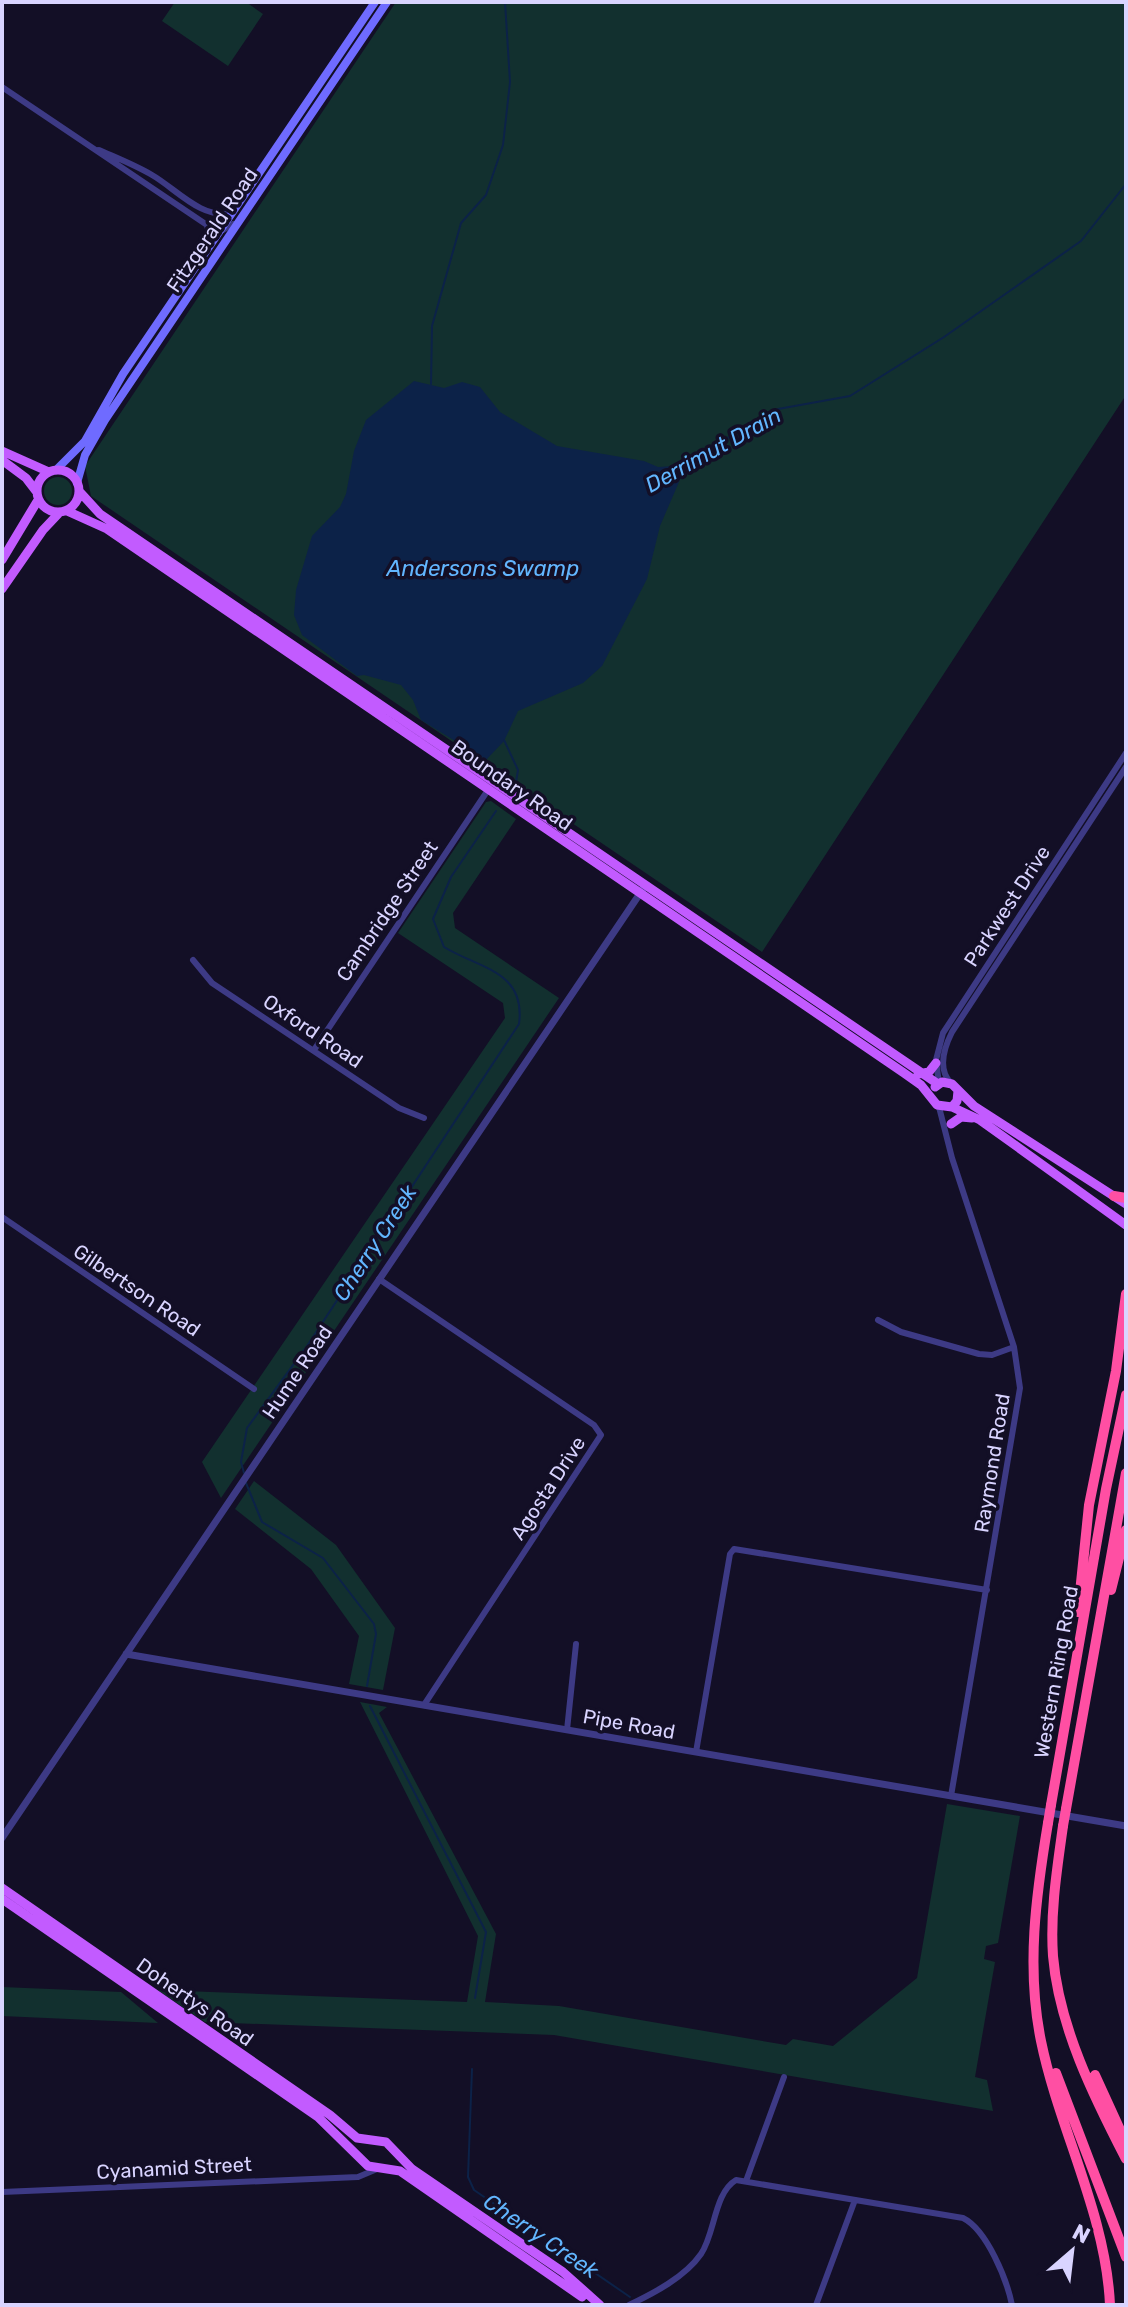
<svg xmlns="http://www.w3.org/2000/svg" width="1128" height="2307" viewBox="0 0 1128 2307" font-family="Rubik,sans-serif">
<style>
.green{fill:#12302f}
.water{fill:#0c2248}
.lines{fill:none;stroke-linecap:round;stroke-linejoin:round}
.stream{stroke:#0c2248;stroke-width:2}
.minor{stroke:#3d3a85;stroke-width:6}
.tertiary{stroke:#3d3a85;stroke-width:7}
.secondary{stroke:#6f6bff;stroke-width:8}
.primary{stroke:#c25bff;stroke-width:9}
.motorway{stroke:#ff4fa3;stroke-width:10}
.motorway-bridge{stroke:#ff4fa3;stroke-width:10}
.labels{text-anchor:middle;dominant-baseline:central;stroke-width:7;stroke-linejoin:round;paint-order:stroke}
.street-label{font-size:20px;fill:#d9d4ff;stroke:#130f26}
.water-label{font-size:22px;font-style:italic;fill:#62b6ff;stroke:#130f26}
</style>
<rect width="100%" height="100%" fill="#130f26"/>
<path class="green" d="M175,2H246L263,14L228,66L162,21Z
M396,2H1126V395L762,952L91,496L85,466Z
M44 491a14 14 0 1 1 28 0a14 14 0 1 1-28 0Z
M491,801L516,819L453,913L455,928L559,998L221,1498L202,1462L505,1018L503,1003L398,933L486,802Z
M254,1481L336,1545L395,1628L383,1690L349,1684L359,1636L311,1569L235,1509Z
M360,1702L387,1707L379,1713L496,1934L485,2002L559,2006L786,2045L793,2039L833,2046L917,1978L947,1804L1020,1816L998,1943L986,1946L984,1959L995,1962L975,2077L987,2080L993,2111L554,2035L205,2022L158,1990L467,2002L478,1936Z
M2,1987L121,1992L158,2023L2,2016Z"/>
<path class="water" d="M414,381L444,388L462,382L480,387L500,412L557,446L644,461L658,467L674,466L682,475L660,526L647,579L602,666L583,683L518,711L504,741L486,760L421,720L413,700L401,685L364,675L357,676L302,635L294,615L296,590L312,536L340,507L346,494L354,451L366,420Z"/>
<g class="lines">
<path class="stream" d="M431,384L432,326L461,223L486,195L503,145L510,82L505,2
M675,468L778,409L850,396L944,337L1081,241L1126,184
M504,740L518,770L515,788
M244,1473L241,1462L247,1428L307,1346L519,1024C526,971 480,969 444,947L433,919L451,877L496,811
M246,1483L262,1522L323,1558L374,1624L376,1634L367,1686
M370,1706L486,1932L475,1998
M472,2069L468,2177L474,2190L630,2297"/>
<path class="minor" d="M2,87L207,225L223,230L233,224
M99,150C117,158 135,165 152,175C175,188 202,220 231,213
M205,250L209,236L207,225
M193,960L212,983L399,1108L424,1118
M314,1050L488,790
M951,1083C937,1069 944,1048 952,1032L1126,767
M939,1084L936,1060L943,1033L1126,753
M939,1107L952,1158L1014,1347L1020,1388L951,1796
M2,1217L254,1389
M379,1279L594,1425L601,1435L424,1705
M878,1320L901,1332L979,1354L992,1355L1014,1347
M567,1730L576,1644
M696,1752L730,1554L734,1549L987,1590
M746,2181L784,2077
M2,2192L358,2177L377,2169
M629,2305C654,2293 685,2277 701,2254C715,2234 714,2193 736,2180L963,2218C987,2230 1007,2280 1012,2305
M816,2305L855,2200"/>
<path class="tertiary" d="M126,1654L1126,1826
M2,1838L643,889"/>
<path class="secondary" d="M56,470L85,441L123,374L375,2
M77,483L85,455L105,420L387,2"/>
<path class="primary" d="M2,451L49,472
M2,460L26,478L36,491
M37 491a21 21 0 1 1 42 0a21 21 0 1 1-42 0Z
M79,491L100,514L938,1084
M67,511L107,529L904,1073L921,1085L937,1105L952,1107L957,1101L958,1091
M2,560L38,500
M2,589L43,530L60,512
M918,1074L929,1072L936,1063
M935,1087L942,1082L952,1084L974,1106L1126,1204
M952,1107L980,1120L1126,1225
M951,1124L961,1117L972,1118
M2,1888L330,2115L357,2138L386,2142L412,2169L563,2272L600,2305
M2,1899L318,2117L368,2166L400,2171L582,2297"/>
<path class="motorway" d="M1114,1196L1126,1198
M1111,1590L1126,1530
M1078,1612L1089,1505L1116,1371L1126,1294
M1051,1805L1106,1489L1126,1395
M1066,1809L1126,1473
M1048,1823C1036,1895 1026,1968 1041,2041C1059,2129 1106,2214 1110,2305
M1063,1826C1057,1869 1050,1913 1053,1956C1059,2027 1094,2097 1126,2159
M1056,2073L1126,2257
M1095,2075L1126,2143"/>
<path class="motorway-bridge" d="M1048,1823L1051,1805
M1063,1826L1066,1809"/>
</g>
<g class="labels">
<g class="street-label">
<text transform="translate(212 230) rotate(-56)">Fitzgerald Road</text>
<text transform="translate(512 785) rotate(35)">Boundary Road</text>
<text transform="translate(1007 906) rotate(-57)">Parkwest Drive</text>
<text transform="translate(387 911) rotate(-56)">Cambridge Street</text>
<text transform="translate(313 1031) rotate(34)">Oxford Road</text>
<text transform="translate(137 1290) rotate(34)">Gilbertson Road</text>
<text transform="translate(297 1372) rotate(-56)">Hume Road</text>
<text transform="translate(992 1463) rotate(-81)">Raymond Road</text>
<text transform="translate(548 1488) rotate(-57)">Agosta Drive</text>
<text transform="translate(1056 1672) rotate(-80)">Western Ring Road</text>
<text transform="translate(629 1724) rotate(10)">Pipe Road</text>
<text transform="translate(195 2002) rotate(35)">Dohertys Road</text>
<text transform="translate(174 2168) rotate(-3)">Cyanamid Street</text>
</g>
<g class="water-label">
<text transform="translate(713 450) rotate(-29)">Derrimut Drain</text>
<text x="483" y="568">Andersons Swamp</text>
<text transform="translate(375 1243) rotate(-57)">Cherry Creek</text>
<text transform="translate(541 2236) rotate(34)">Cherry Creek</text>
</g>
</g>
<rect width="1128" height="2307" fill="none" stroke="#d9d4ff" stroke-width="8"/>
<g transform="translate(1072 2251) rotate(28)" stroke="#130f26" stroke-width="6" paint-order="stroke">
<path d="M0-6L14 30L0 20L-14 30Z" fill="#d9d4ff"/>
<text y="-12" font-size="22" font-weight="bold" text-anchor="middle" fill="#d9d4ff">N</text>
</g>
</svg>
